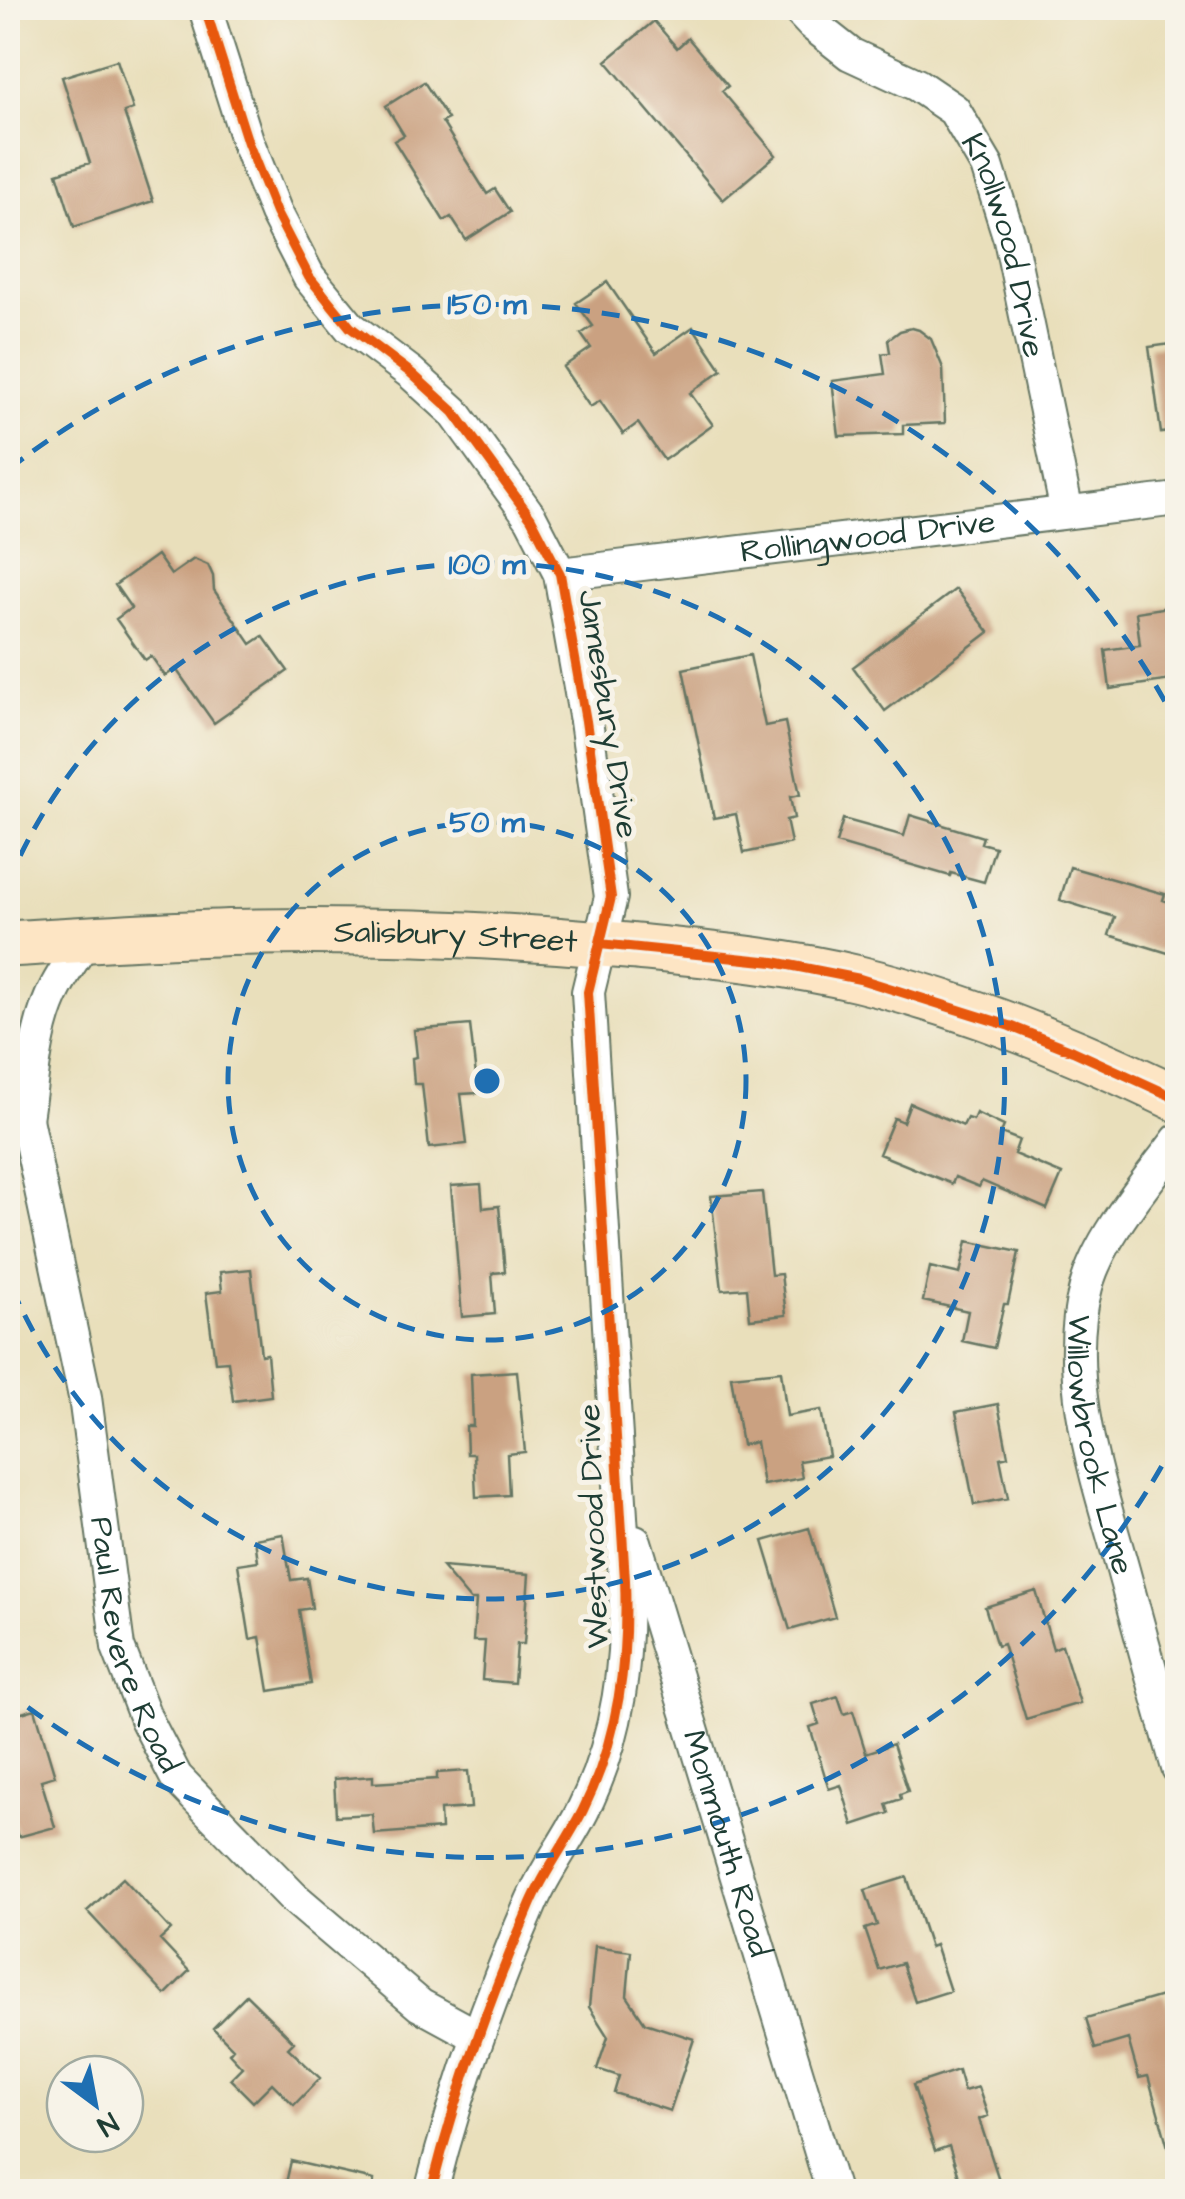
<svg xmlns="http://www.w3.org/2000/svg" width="1185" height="2199" viewBox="0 0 1185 2199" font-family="'Architects Daughter',sans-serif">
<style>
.building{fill:#caa181}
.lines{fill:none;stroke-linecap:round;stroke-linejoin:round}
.street-casing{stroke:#667663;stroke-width:36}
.secondary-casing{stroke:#667663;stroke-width:49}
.street{stroke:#fff;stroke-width:32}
.secondary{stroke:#fde5c4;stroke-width:45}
.cycleway-casing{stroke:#f7f3e8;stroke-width:16}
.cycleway{stroke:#e8590c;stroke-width:10}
.ring{fill:none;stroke:#1f6fb2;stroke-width:5;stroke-dasharray:18 12}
.labels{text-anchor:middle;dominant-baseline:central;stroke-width:10;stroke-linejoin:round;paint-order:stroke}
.street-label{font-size:32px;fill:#1f3d34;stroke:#f7f3e8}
.centre{fill:#1f6fb2;stroke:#f7f3e8;stroke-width:5}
.ring-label{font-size:30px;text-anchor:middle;font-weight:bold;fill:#1f6fb2;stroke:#f7f3e8;stroke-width:10;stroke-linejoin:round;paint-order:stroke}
</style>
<rect width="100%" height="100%" fill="#f7f3e8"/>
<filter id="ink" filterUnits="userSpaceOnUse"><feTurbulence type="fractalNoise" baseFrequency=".01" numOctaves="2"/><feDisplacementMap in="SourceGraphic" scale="20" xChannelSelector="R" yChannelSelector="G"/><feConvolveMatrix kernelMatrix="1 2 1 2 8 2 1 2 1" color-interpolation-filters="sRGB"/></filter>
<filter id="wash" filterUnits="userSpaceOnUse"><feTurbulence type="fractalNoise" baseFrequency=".0048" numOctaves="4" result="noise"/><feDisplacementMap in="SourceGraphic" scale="40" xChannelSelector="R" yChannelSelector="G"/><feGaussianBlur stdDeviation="2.25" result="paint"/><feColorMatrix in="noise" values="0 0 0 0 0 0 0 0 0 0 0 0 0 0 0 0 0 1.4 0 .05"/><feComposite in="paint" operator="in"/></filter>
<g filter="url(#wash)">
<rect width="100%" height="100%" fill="#e9dfbb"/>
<g id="blocks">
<path class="building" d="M654,21L677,48L688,38L728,86L722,91L776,155L723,200L606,61Z
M117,60L133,109L124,112L153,201L74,227L57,173L90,163L62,77Z
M424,82L448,119L442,122L487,194L495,189L510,212L466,240L451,217L444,221L394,141L404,135L386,106Z
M607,282L656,353L693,327L722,370L690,393L713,425L664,460L638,423L623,434L600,401L590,407L563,367L591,348L581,334L593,326L576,303Z
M912,328L919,330L931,339L943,368L945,423L903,425V434L839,436L832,381L885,374L882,354L890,352L888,340L900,331Z
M1178,343V431L1161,433L1149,347Z
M157,555L171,575L194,559L208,565L213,576L214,590L251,644L263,636L288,671L214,723L176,669L165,676L151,656L145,660L116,619L131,608L115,585Z
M956,589L989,632L885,711L853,667Z
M1175,606L1176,611H1178V679L1110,689L1105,650L1140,645L1136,612Z
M750,655L765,726L785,722L800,795L790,797L794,818L786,820L791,843L744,853L736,814L714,818L683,669Z
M910,815L983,837L981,843L995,847L984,882L951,873L950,876L836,843L843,819L904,836Z
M1070,867L1165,894L1163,900L1178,905V956L1109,935L1115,917L1060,900Z
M470,1025L478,1093L461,1094L467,1144L429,1148L422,1084H414L412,1058L417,1057L414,1030Z
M910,1103L963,1126L967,1118L973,1120L976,1113L1004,1126L1001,1133L1019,1140L1014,1154L1062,1174L1047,1209L982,1181L979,1187L955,1177L952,1184L879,1154L894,1118L903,1122Z
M481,1184L483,1208L499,1206L505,1272L492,1273L495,1314L462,1317L451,1186Z
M762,1192L771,1275L781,1274L786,1315L750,1319L747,1288L722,1290L711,1196Z
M967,1241L1019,1252L1008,1304H1004L994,1348L962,1341L968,1311L923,1301L930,1267L960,1274Z
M251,1269L261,1355L267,1354L271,1396L233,1401L228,1361L215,1362L206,1293L222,1291L220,1272Z
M517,1371L525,1452L507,1454L509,1495L476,1497L474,1454H467L466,1426H473L471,1374Z
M781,1371L787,1416L821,1410L829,1456L799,1461L802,1478L763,1485L756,1442L742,1445L731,1376Z
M998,1404L1008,1456L1000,1458L1008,1498L974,1505L956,1412Z
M809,1528L835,1617L790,1630L763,1541Z
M283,1534L291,1580L307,1578L312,1608L299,1610L311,1684L269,1691L260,1637L250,1639L238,1564L258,1561L255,1539Z
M442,1567L529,1574L524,1644H517L514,1683L482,1680L485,1641H473L476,1600H470Z
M1036,1591L1053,1649L1062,1645L1080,1703L1026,1719L1003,1644L997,1646L985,1607Z
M838,1696L844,1714L853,1711L866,1753L893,1744L908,1791L900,1794L901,1799L886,1804L889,1813L853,1825L841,1785L829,1789L810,1727L819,1724L813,1704Z
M35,1709L55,1776L41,1780L55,1827L18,1837L13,1821L8,1822V1717Z
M468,1771L471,1808L440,1810L441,1829L374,1834L372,1814L336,1816L334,1779L373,1776V1783L437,1779V1773Z
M907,1877L930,1947L935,1945L950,1991L915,2002L902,1963L879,1970L865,1929L877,1925L865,1890Z
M123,1878L171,1930L160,1940L189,1971L165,1995L87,1911Z
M595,1946L631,1951L627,1996L645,2023L694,2039L670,2111L614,2093L619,2076L597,2069L608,2037L589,2007Z
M246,1995L294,2042L288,2048L320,2078L294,2105L272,2083L253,2102L230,2079L242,2067L229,2053L233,2048L213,2028Z
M1165,1995L1178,2038V2150L1169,2151L1148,2076L1139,2078L1128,2039L1095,2049L1086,2018Z
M958,2070L964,2091L978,2087L988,2116L979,2119L1000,2183L973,2192H964L949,2146L935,2151L913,2085Z
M291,2161L374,2180L373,2192H284Z"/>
</g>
</g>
<g filter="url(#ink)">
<use href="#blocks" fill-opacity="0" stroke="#667663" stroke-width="2.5"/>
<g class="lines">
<g class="street-casing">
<g id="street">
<path d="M205,8L248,143L276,213L309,277L350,327L411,373L454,412L531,518L560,574L586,721L611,897L588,992L625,1580C628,1660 619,1737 583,1810C567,1842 545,1870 531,1903C490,1997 456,2092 431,2192"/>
<path id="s1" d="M797,8L812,24L850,54L917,85L954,110L987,166L1010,239L1067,512"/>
<path id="s2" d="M560,574L1178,499"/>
<path id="s3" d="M8,1079L26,1119L85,1397L118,1647L146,1719L176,1777L293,1897L420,2005L477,2036"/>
<path d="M26,1119C33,1075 35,1026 56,987C65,970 76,955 86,939"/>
<path id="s4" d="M1178,1140C1147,1182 1099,1237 1086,1287C1061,1377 1099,1484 1123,1570C1141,1636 1159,1702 1178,1768"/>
<path id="s5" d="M635,1542L833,2192"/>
</g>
</g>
<g class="secondary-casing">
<g id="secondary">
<path id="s6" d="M8,944C91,939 174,933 257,932C380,930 505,935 627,946C705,954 784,961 859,979C970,1006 1076,1050 1178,1099"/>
</g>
</g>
<use href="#street" class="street"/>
<use href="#secondary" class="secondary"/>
<g class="cycleway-casing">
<path id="cycleway" d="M205,8L248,143L276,213L309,277L350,327L411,373L454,412L531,518L560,574L586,721L611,897L588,992L625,1580C628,1660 619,1737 583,1810C567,1842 545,1870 531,1903C490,1997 456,2092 431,2192
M600,944L774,962L860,979L1010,1026L1073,1051L1178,1099"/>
</g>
<use href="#cycleway" class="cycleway"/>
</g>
</g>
<g class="ring">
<circle cx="487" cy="1081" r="259"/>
<path d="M8 883A518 518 0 1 1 8 1279"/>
<path d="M1176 1440A777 777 0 0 1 9 1693M9 469A777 777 0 0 1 1176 722"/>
</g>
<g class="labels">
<g class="street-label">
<text stroke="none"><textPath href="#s1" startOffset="335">Knollwood Drive</textPath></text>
<text stroke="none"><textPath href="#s2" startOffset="310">Rollingwood Drive</textPath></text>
<text transform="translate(608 714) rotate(81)">Jamesbury Drive</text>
<text stroke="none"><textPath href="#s6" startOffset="448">Salisbury Street</textPath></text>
<text stroke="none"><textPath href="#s4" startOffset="335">Willowbrook Lane</textPath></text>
<text transform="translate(594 1526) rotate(-92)">Westwood Drive</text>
<text stroke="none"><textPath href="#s3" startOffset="582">Paul Revere Road</textPath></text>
<text stroke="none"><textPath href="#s5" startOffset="315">Monmouth Road</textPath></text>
</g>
</g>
<circle cx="487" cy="1081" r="15" class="centre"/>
<g class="ring-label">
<text x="487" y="314">150 m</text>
<text x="487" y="574">100 m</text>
<text x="487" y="832">50 m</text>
</g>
<rect width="1185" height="2199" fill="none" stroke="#f7f3e8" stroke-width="40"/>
<g transform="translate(95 2104) rotate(148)"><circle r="48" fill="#f7f3e8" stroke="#a1aaa0" stroke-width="2.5"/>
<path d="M0-8L18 38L0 25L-18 38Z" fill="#1f6fb2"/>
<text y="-15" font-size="28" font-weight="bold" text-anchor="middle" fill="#1f3d34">N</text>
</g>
</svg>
